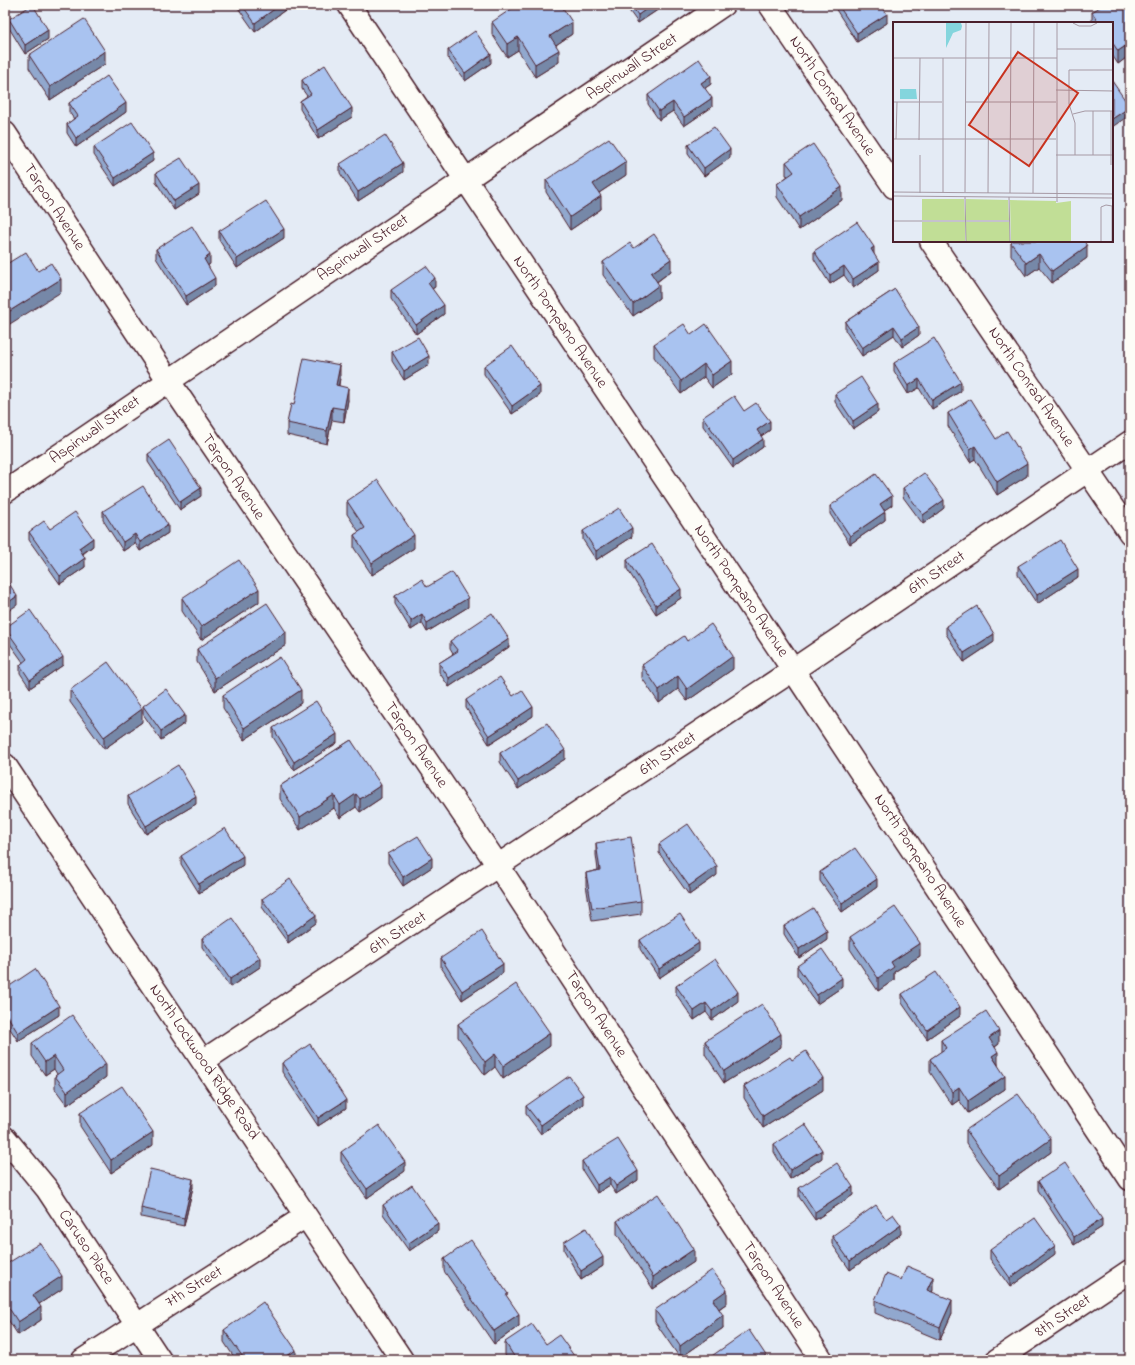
<svg xmlns="http://www.w3.org/2000/svg" width="1135" height="1365" viewBox="0 0 1135 1365" font-family="'Indie Flower',sans-serif">
<style>
.lines{fill:none;stroke-linecap:round;stroke-linejoin:round}
.minor-casing{stroke:#4a1f2b;stroke-width:25}
.minor{stroke:#fdfcf7;stroke-width:22}
.wall{fill:#91a8ce;stroke:#4a1f2b}
.shaded-wall{fill:#7688a8;stroke:#4a1f2b}
.building{fill:#a9c3f0;stroke:#4a1f2b}
.labels{text-anchor:middle;dominant-baseline:central;stroke-width:3;stroke-linejoin:round;paint-order:stroke}
.street-label{font-size:16px;fill:#4a1f2b;stroke:#fdfcf7}
.inset-road{fill:none;stroke:#a699a4;stroke-width:1}
.view{fill:#c8321e;fill-opacity:0.15;stroke:#c8321e;stroke-width:2}
.inset-edge{fill:none;stroke:#4a1f2b;stroke-width:2}
</style>
<rect width="100%" height="100%" fill="#e4ebf5"/>
<filter id="ink" filterUnits="userSpaceOnUse"><feTurbulence type="fractalNoise" baseFrequency=".025" numOctaves="2"/><feDisplacementMap in="SourceGraphic" scale="8" xChannelSelector="R" yChannelSelector="G"/><feConvolveMatrix kernelMatrix="1 2 1 2 8 2 1 2 1" color-interpolation-filters="sRGB"/></filter>
<g filter="url(#ink)">
<g class="lines">
<g class="minor-casing">
<path id="minor" d="M349,5L793,670L1130,1179
M770,5L894,187
M5,133L168,380L499,867L822,1360
M931,241L1130,533
M5,492L723,5
M5,765L402,1360
M203,1061L793,670L1130,442
M5,1138L47,1189L160,1360
M83,1360L306,1216
M997,1360L1130,1271"/>
</g>
<use href="#minor" class="minor"/>
</g>
<path class="wall" d="M236,5H285V10L255,32Z
M625,5H665L638,23Z
M833,5H881L887,23L857,42Z
M916,5H925L919,10Z
M1130,5V55L1118,64L1112,55V23H1092V12Z
M9,19L48,39L25,54L9,28Z
M492,22L572,34L556,45L559,62L535,77L518,50L507,57L492,34Z
M448,50L491,63L465,81L448,58Z
M29,55L105,64L50,100L29,68Z
M1129,75H1130V85L1129,84Z
M302,80L352,117L318,139L300,109V101L307,96L302,89Z
M711,84L705,88L712,107L684,126L673,111L659,120L648,104V95Z
M69,103L126,112L76,147L67,133V124L74,119L69,112Z
M688,145L730,158L704,176L688,154Z
M94,147L153,161L115,186L94,155Z
M786,162L842,200L799,230L777,197V184L788,176L786,175Z
M340,164L403,172L358,201L340,173Z
M156,173L199,194L174,210L156,182Z
M626,175L599,193L601,209L570,230L546,192V180Z
M219,231L284,238L237,268L219,240Z
M1011,243L1087,258L1052,283L1039,267L1026,276L1011,255Z
M634,248L671,271L657,282L659,298L633,316L603,275V262Z
M156,249L210,264L208,265L215,286L186,305L156,258Z
M814,251L874,254L879,270L853,288L844,275L830,284L814,259Z
M435,287L432,289L444,314L416,334L391,299V290Z
M895,289L919,335L902,347L894,335L862,356L845,330V322Z
M691,335L732,374L712,388L704,377L681,394L654,357V344Z
M392,352L429,365L404,380L392,361Z
M894,363L961,391L932,409L919,388L908,394L894,371Z
M484,366L540,395L512,414L484,374Z
M340,378L339,385L348,400L344,422L332,420L327,444L287,435V423L294,405Z
M835,394L878,412L853,429L835,402Z
M744,411L770,430L761,436L763,447L733,468L703,426V417Z
M948,413L996,439L1027,476L997,495L975,459L970,462L948,426Z
M148,454L201,496L180,510L148,462Z
M903,488L944,508L923,524L903,497Z
M347,501L414,548L372,575L354,548V535L359,532L347,514Z
M892,505L884,510L885,520L850,544L830,514V506Z
M103,511L168,533L140,551L135,543L123,551L103,520Z
M583,531L632,537L596,560L583,540Z
M29,532L93,546L83,554L85,567L60,584L29,540Z
M627,560L681,598L656,614L627,569Z
M1018,566L1078,577L1037,604L1018,575Z
M427,587L468,607L427,632L422,623L411,630L395,604V596Z
M182,598L259,602L201,640L182,611Z
M946,626L994,642L964,662L946,634Z
M5,628L63,665L30,688L20,673V665L23,662L5,637Z
M450,641L509,647L449,687L439,672V663L453,654L450,649Z
M687,641L733,669L687,701L678,689L659,703L642,678V665Z
M286,645L215,691L197,662V649Z
M70,690L142,722L104,749L70,702Z
M223,695L301,703L244,740L223,708Z
M513,696L533,716L489,744L466,708V700Z
M143,706L185,723L161,740L143,714Z
M273,728L337,743L294,770L273,737Z
M351,740L381,798L360,812L356,807L340,818L334,808L300,830L280,799V786Z
M500,753L565,759L518,789L500,762Z
M128,796L196,804L146,834L128,804Z
M596,843L641,901V914L592,921L586,885V873L598,870L596,855Z
M659,844L717,875L689,895L659,853Z
M388,854L432,867L403,886L388,863Z
M181,856L243,865L199,893L181,864Z
M820,872L877,887L842,912L820,881Z
M262,899L316,923L288,943L262,907Z
M784,926L827,939L799,958L784,934Z
M850,937L920,956L894,972V980L878,991L850,949Z
M202,939L260,967L230,987L202,947Z
M640,940L699,951L659,978L640,949Z
M441,958L503,973L462,1000L441,967Z
M797,966L842,987L817,1004L797,975Z
M676,986L738,1001L712,1020L706,1012L694,1020L676,994Z
M5,989L59,1015L18,1041L5,1021Z
M902,994L960,1016L927,1039L902,1003Z
M458,1024L550,1046L503,1079L495,1067L485,1075L458,1037Z
M941,1040L999,1044L995,1047L998,1065L1005,1089L968,1113L959,1100L952,1105L930,1072V1059L941,1052Z
M705,1041L781,1047L724,1083L705,1054Z
M32,1043L106,1077L67,1105L55,1089V1076L57,1074L54,1069L45,1075L32,1056Z
M792,1060L823,1090L763,1128L744,1098V1086Z
M282,1063L346,1108L318,1126L282,1072Z
M583,1104L541,1134L526,1114V1106Z
M80,1113L153,1145L111,1173L80,1126Z
M966,1130L1051,1152L999,1189L966,1143Z
M774,1144L822,1158L790,1179L774,1152Z
M341,1152L405,1171L367,1198L341,1161Z
M582,1161L638,1180L616,1194L610,1185L597,1193L582,1170Z
M1038,1181L1102,1227L1074,1245L1038,1190Z
M193,1187L184,1226L141,1217V1208Z
M799,1188L853,1195L815,1220L799,1197Z
M383,1205L438,1231L409,1251L383,1214Z
M886,1219L901,1234L850,1270L832,1244V1236Z
M617,1221L694,1262L653,1289L617,1234Z
M564,1242L603,1266L581,1280L564,1250Z
M990,1250L1055,1254L1010,1287L990,1259Z
M444,1259L508,1298L519,1326L494,1344L444,1271Z
M5,1265L62,1289L39,1304L41,1320L18,1335L5,1315Z
M901,1280L933,1290L932,1292L952,1313L940,1340L875,1313V1300Z
M727,1303L719,1309L723,1328L680,1358L655,1322V1310Z
M224,1330L296,1360H236L224,1342Z
M505,1342L546,1344L577,1360H508L505,1355Z"/>
<path class="shaded-wall" d="M280,5H285V10L255,32V23Z
M652,5H665L638,23V15Z
M919,5H925L919,10Z
M887,14V23L857,42V33Z
M572,22V34L550,49V36Z
M48,30V39L25,54V45Z
M518,37V50L507,57V44Z
M1130,43V55L1118,64V51Z
M559,50V62L535,77V64Z
M105,51V64L50,100V87Z
M491,54V63L465,81V73Z
M711,76V84L701,91V83Z
M712,98V107L684,126V117Z
M673,102V111L659,120V111Z
M126,103V112L76,147V138Z
M1130,107V115L1112,127V119Z
M352,108V117L318,139V130Z
M730,149V158L704,176V168Z
M153,153V161L115,186V178Z
M626,162V175L593,197V184Z
M403,163V172L358,201V192Z
M199,185V194L174,210V201Z
M842,187V200L799,230V217Z
M601,196V209L570,230V217Z
M284,229V238L237,268V259Z
M1087,246V258L1052,283V271Z
M874,247V256L871,249Z
M1039,254V267L1026,276V263Z
M210,255V264L204,268V259Z
M671,259V271L651,286V273Z
M879,262V270L853,288V279Z
M844,266V275L830,284V275Z
M215,278V286L186,305V296Z
M435,278V287L428,291V283Z
M61,279V292L5,327V314Z
M659,285V298L633,316V304Z
M444,305V314L416,334V325Z
M894,326V335L862,356V348Z
M919,327V335L902,347V338Z
M429,356V365L404,380V371Z
M732,361V374L712,388V375Z
M704,364V377L681,394V381Z
M340,365V378L336,397V385Z
M919,379V388L908,394V386Z
M961,382V391L932,409V400Z
M540,386V395L512,414V406Z
M348,388V400L344,422V409Z
M878,404V412L853,429V421Z
M332,407V420L327,444V431Z
M770,421V430L757,439V430Z
M763,439V447L733,468V460Z
M975,446V459L970,462V449Z
M1027,463V476L997,495V482Z
M201,488V496L180,510V502Z
M892,496V505L880,513V504Z
M944,500V508L923,524V515Z
M885,512V520L850,544V536Z
M168,525V533L140,551V542Z
M632,528V537L596,560V551Z
M135,534V543L123,551V542Z
M414,535V548L372,575V563Z
M93,538V546L79,556V548Z
M85,558V567L60,584V576Z
M1078,569V577L1037,604V595Z
M259,589V602L201,640V627Z
M681,589V598L656,614V605Z
M17,596V605L5,613V605Z
M468,598V607L427,632V623Z
M422,614V623L411,630V621Z
M286,632V645L215,691V678Z
M994,634V642L964,662V653Z
M509,639V647L449,687V678Z
M733,656V669L687,701V689Z
M63,657V665L30,688V680Z
M678,676V689L659,703V690Z
M301,690V703L244,740V728Z
M533,707V716L489,744V736Z
M142,709V722L104,749V737Z
M185,715V723L161,740V731Z
M337,734V743L294,770V762Z
M565,750V759L518,789V781Z
M381,785V798L360,812V799Z
M356,794V807L340,818V805Z
M334,795V808L300,830V817Z
M196,796V804L146,834V826Z
M243,856V865L199,893V884Z
M432,858V867L403,886V877Z
M717,866V875L689,895V886Z
M877,879V887L842,912V903Z
M316,915V923L288,943V935Z
M827,931V939L799,958V949Z
M699,943V951L659,978V969Z
M920,943V956L894,972V980L878,991V978L891,962Z
M260,958V967L230,987V979Z
M503,964V973L462,1000V991Z
M842,978V987L817,1004V995Z
M738,992V1001L712,1020V1011Z
M706,1003V1012L694,1020V1011Z
M59,1006V1015L18,1041V1033Z
M960,1007V1016L927,1039V1030Z
M999,1031V1044L989,1051V1038Z
M550,1033V1046L503,1079V1066Z
M781,1034V1047L724,1083V1071Z
M998,1052V1065L992,1056Z
M495,1054V1067L485,1075V1062Z
M54,1056V1069L45,1075V1062Z
M106,1064V1077L67,1105V1092Z
M1005,1076V1089L968,1113V1101Z
M823,1078V1090L763,1128V1116Z
M959,1087V1100L952,1105V1092Z
M583,1095V1104L541,1134V1125Z
M346,1100V1108L318,1126V1118Z
M153,1132V1145L111,1173V1160Z
M1051,1139V1152L999,1189V1176Z
M822,1150V1158L790,1179V1170Z
M405,1162V1171L367,1198V1189Z
M638,1171V1180L616,1194V1186Z
M610,1177V1185L597,1193V1185Z
M193,1179V1187L184,1226V1218Z
M853,1187V1195L815,1220V1212Z
M1102,1219V1227L1074,1245V1237Z
M438,1223V1231L409,1251V1243Z
M901,1225V1234L850,1270V1261Z
M1055,1246V1254L1010,1287V1278Z
M694,1249V1262L653,1289V1277Z
M603,1257V1266L581,1280V1271Z
M62,1276V1289L33,1308V1295Z
M933,1277V1290L927,1303V1290Z
M727,1290V1303L713,1313V1300Z
M952,1300V1313L940,1340V1327Z
M41,1307V1320L18,1335V1322Z
M519,1314V1326L494,1344V1331Z
M723,1315V1328L680,1358V1346Z
M296,1350V1360H281Z"/>
<path class="building" d="M32,5H33L48,30L25,45L9,19Z
M242,5H280L255,23Z
M517,5H561L572,22L550,36L559,50L535,64L518,37L507,44L492,22Z
M631,5H652L638,15Z
M838,5H881L887,14L857,33Z
M1103,5H1130V43L1118,51L1112,42V23H1099L1092,12Z
M84,19L105,51L50,87L29,55Z
M475,31L491,54L465,73L448,50Z
M699,59L711,76L701,83L712,98L684,117L673,102L659,111L648,95Z
M325,65L352,108L318,130L300,101L311,94L302,80Z
M107,76L126,103L76,138L67,124L78,116L69,103Z
M1112,81L1130,107L1112,119Z
M132,122L153,153L115,178L94,147Z
M714,127L730,149L704,168L688,145Z
M385,135L403,163L358,192L340,164Z
M609,138L626,162L593,184L601,196L570,217L546,180Z
M813,144L842,187L799,217L777,184L794,172L786,162Z
M181,158L199,185L174,201L156,173Z
M266,201L284,229L237,259L219,231Z
M857,222L874,247L871,249L879,262L853,279L844,266L830,275L814,251Z
M192,226L210,255L204,259L215,278L186,296L156,249Z
M654,234L671,259L651,273L659,285L633,304L603,262L630,243L634,248Z
M1013,241H1084L1087,246L1052,271L1039,254L1026,263L1011,243Z
M26,252L38,271L51,263L61,279L5,314V265Z
M426,266L435,278L428,283L444,305L416,325L391,290Z
M895,289L919,327L902,338L894,326L862,348L845,322Z
M684,324L691,335L706,324L732,361L712,375L704,364L681,381L654,344Z
M418,337L429,356L404,371L392,352Z
M934,338L961,382L932,400L919,379L908,386L894,363Z
M512,346L540,386L512,406L484,366Z
M304,358L340,365L336,385L348,388L344,409L332,407L327,431L287,423L291,404L294,405Z
M861,377L878,404L853,421L835,394Z
M734,396L744,411L756,403L770,421L757,430L763,439L733,460L703,417Z
M971,399L996,439L1007,431L1027,463L997,482L975,446L970,449L948,413Z
M169,440L201,488L180,502L148,454Z
M924,473L944,500L923,515L903,488Z
M876,474L892,496L880,504L885,512L850,536L830,506Z
M378,480L414,535L372,563L354,535L365,528L347,501Z
M143,486L168,525L140,542L135,534L123,542L103,511Z
M619,508L632,528L596,551L583,531Z
M75,512L93,538L79,548L85,558L60,576L29,532L44,521L50,529Z
M1060,540L1078,569L1037,595L1018,566Z
M652,544L681,589L656,605L627,560Z
M239,560L259,589L201,627L182,598Z
M452,572L468,598L427,623L422,614L411,621L395,596L422,579L427,587Z
M5,577L17,596L5,605Z
M267,603L286,632L215,678L197,649Z
M977,606L994,634L964,653L946,626Z
M30,610L63,657L30,680L20,665L27,659L5,628Z
M492,613L509,639L449,678L439,663L458,651L450,641Z
M711,624L733,656L687,689L678,676L659,690L642,665L684,636L687,641Z
M280,657L301,690L244,728L223,695Z
M108,662L142,709L104,737L70,690Z
M500,677L513,696L522,690L533,707L489,736L466,700Z
M166,689L185,715L161,731L143,706Z
M316,701L337,734L294,762L273,728Z
M547,723L565,750L518,781L500,753Z
M351,740L381,785L360,799L356,794L340,805L334,795L300,817L280,786Z
M178,765L196,796L146,826L128,796Z
M688,824L717,866L689,886L659,844Z
M225,828L243,856L199,884L181,856Z
M418,836L432,858L403,877L388,854Z
M631,837L641,901L592,908L586,873L600,870L596,843Z
M855,848L877,879L842,903L820,872Z
M290,879L316,915L288,935L262,899Z
M895,907L920,943L891,962L894,967L878,978L850,937Z
M813,908L827,931L799,949L784,926Z
M680,914L699,943L659,969L640,940Z
M232,918L260,958L230,979L202,939Z
M482,931L503,964L462,991L441,958Z
M822,949L842,978L817,995L797,966Z
M715,959L738,992L712,1011L706,1003L694,1011L676,986Z
M35,969L59,1006L18,1033L5,1012V989Z
M936,972L960,1007L927,1030L902,994Z
M516,984L550,1033L503,1066L495,1054L485,1062L458,1024Z
M762,1004L781,1034L724,1071L705,1041Z
M986,1011L999,1031L989,1038L998,1052L992,1056L1005,1076L968,1101L959,1087L952,1092L930,1059L946,1048L941,1040Z
M72,1015L106,1064L67,1092L55,1076L63,1070L54,1056L45,1062L32,1043Z
M310,1044L346,1100L318,1118L282,1063Z
M806,1051L823,1078L763,1116L744,1086L790,1057L792,1060Z
M569,1076L583,1095L541,1125L526,1106Z
M122,1086L153,1132L111,1160L80,1113Z
M1018,1094L1051,1139L999,1176L966,1130Z
M805,1124L822,1150L790,1170L774,1144Z
M379,1125L405,1162L367,1189L341,1152Z
M618,1139L638,1171L616,1186L610,1177L597,1185L582,1161Z
M837,1163L853,1187L815,1212L799,1188Z
M1065,1163L1102,1219L1074,1237L1038,1181Z
M150,1169L193,1179L184,1218L141,1208Z
M412,1185L438,1223L409,1243L383,1205Z
M658,1194L694,1249L653,1277L617,1221Z
M876,1205L886,1219L893,1214L901,1225L850,1261L832,1236Z
M1035,1218L1055,1246L1010,1278L990,1250Z
M586,1228L603,1257L581,1271L564,1242Z
M471,1240L508,1294L506,1295L519,1314L494,1331L444,1259Z
M40,1243L62,1276L33,1295L41,1307L18,1322L5,1302V1265Z
M907,1266L933,1277L927,1290L952,1300L940,1327L875,1300L886,1274L901,1280Z
M712,1270L727,1290L713,1300L723,1315L680,1346L655,1310Z
M263,1302L296,1350L281,1360H245L224,1330Z
M532,1324L546,1344L559,1335L577,1360H512L515,1358L505,1342Z
M749,1330L769,1360H706Z
M1086,1358L1088,1360H1083Z"/>
</g>
<g class="labels">
<g class="street-label">
<text transform="translate(632 67) rotate(-34)">Aspinwall Street</text>
<text transform="translate(832 96) rotate(56)">North Conrad Avenue</text>
<text transform="translate(54 207) rotate(57)">Tarpon Avenue</text>
<text transform="translate(363 248) rotate(-34)">Aspinwall Street</text>
<text transform="translate(560 322) rotate(56)">North Pompano Avenue</text>
<text transform="translate(1031 387) rotate(56)">North Conrad Avenue</text>
<text transform="translate(95 430) rotate(-35)">Aspinwall Street</text>
<text transform="translate(233 477) rotate(56)">Tarpon Avenue</text>
<text transform="translate(937 573) rotate(-34)">6th Street</text>
<text transform="translate(741 591) rotate(56)">North Pompano Avenue</text>
<text transform="translate(416 745) rotate(56)">Tarpon Avenue</text>
<text transform="translate(668 754) rotate(-34)">6th Street</text>
<text transform="translate(920 861) rotate(57)">North Pompano Avenue</text>
<text transform="translate(398 933) rotate(-33)">6th Street</text>
<text transform="translate(596 1014) rotate(57)">Tarpon Avenue</text>
<text transform="translate(204 1062) rotate(56)">North Lockwood Ridge Road</text>
<text transform="translate(86 1247) rotate(56)">Caruso Place</text>
<text transform="translate(773 1285) rotate(57)">Tarpon Avenue</text>
<text transform="translate(194 1287) rotate(-32)">7th Street</text>
<text transform="translate(1063 1316) rotate(-34)">8th Street</text>
</g>
</g>
<g transform="translate(893 22)">
<rect width="220" height="220" fill="#e4ebf5"/>
<path d="M29,177H71L72,198H29ZM73,177L115,178L116,198H73ZM117,178L163,179V181L178,179V219H118ZM29,200H72V219H29ZM73,200H116L117,219H73Z" fill="#c1de96"/>
<path d="M53,1H68L69,4L68,8L60,11L53,26ZM7,67H23L24,77H7Z" fill="#84d5dd"/>
<path class="inset-road" d="M164,1V180M180,1L186,4H198L204,1M164,27H220M0,36H164M163,68L220,69M0,80H49M73,80H163M200,89V133M180,92L192,89H220M1,117H163M3,117L4,80M26,118L27,36M163,133H220M182,133V101L176,82V48H220M218,143V89M0,170L220,172M72,170L73,1M27,171V133M50,171V36M95,171L96,1M117,171L118,1M140,171L141,1M0,174L220,176M72,175L73,219M116,175L117,219M0,199H116M208,219V185L213,183L219,184V219"/>
<path class="view" d="M125,30L185,71L136,144L76,103Z"/>
<rect width="220" height="220" class="inset-edge"/>
</g>
<rect width="1135" height="1365" fill="none" stroke="#fdfcf7" stroke-width="20"/>
<rect x="10" y="10" width="1115" height="1345" fill="none" stroke="#4a1f2b" stroke-width="1.5" filter="url(#ink)"/>
</svg>
